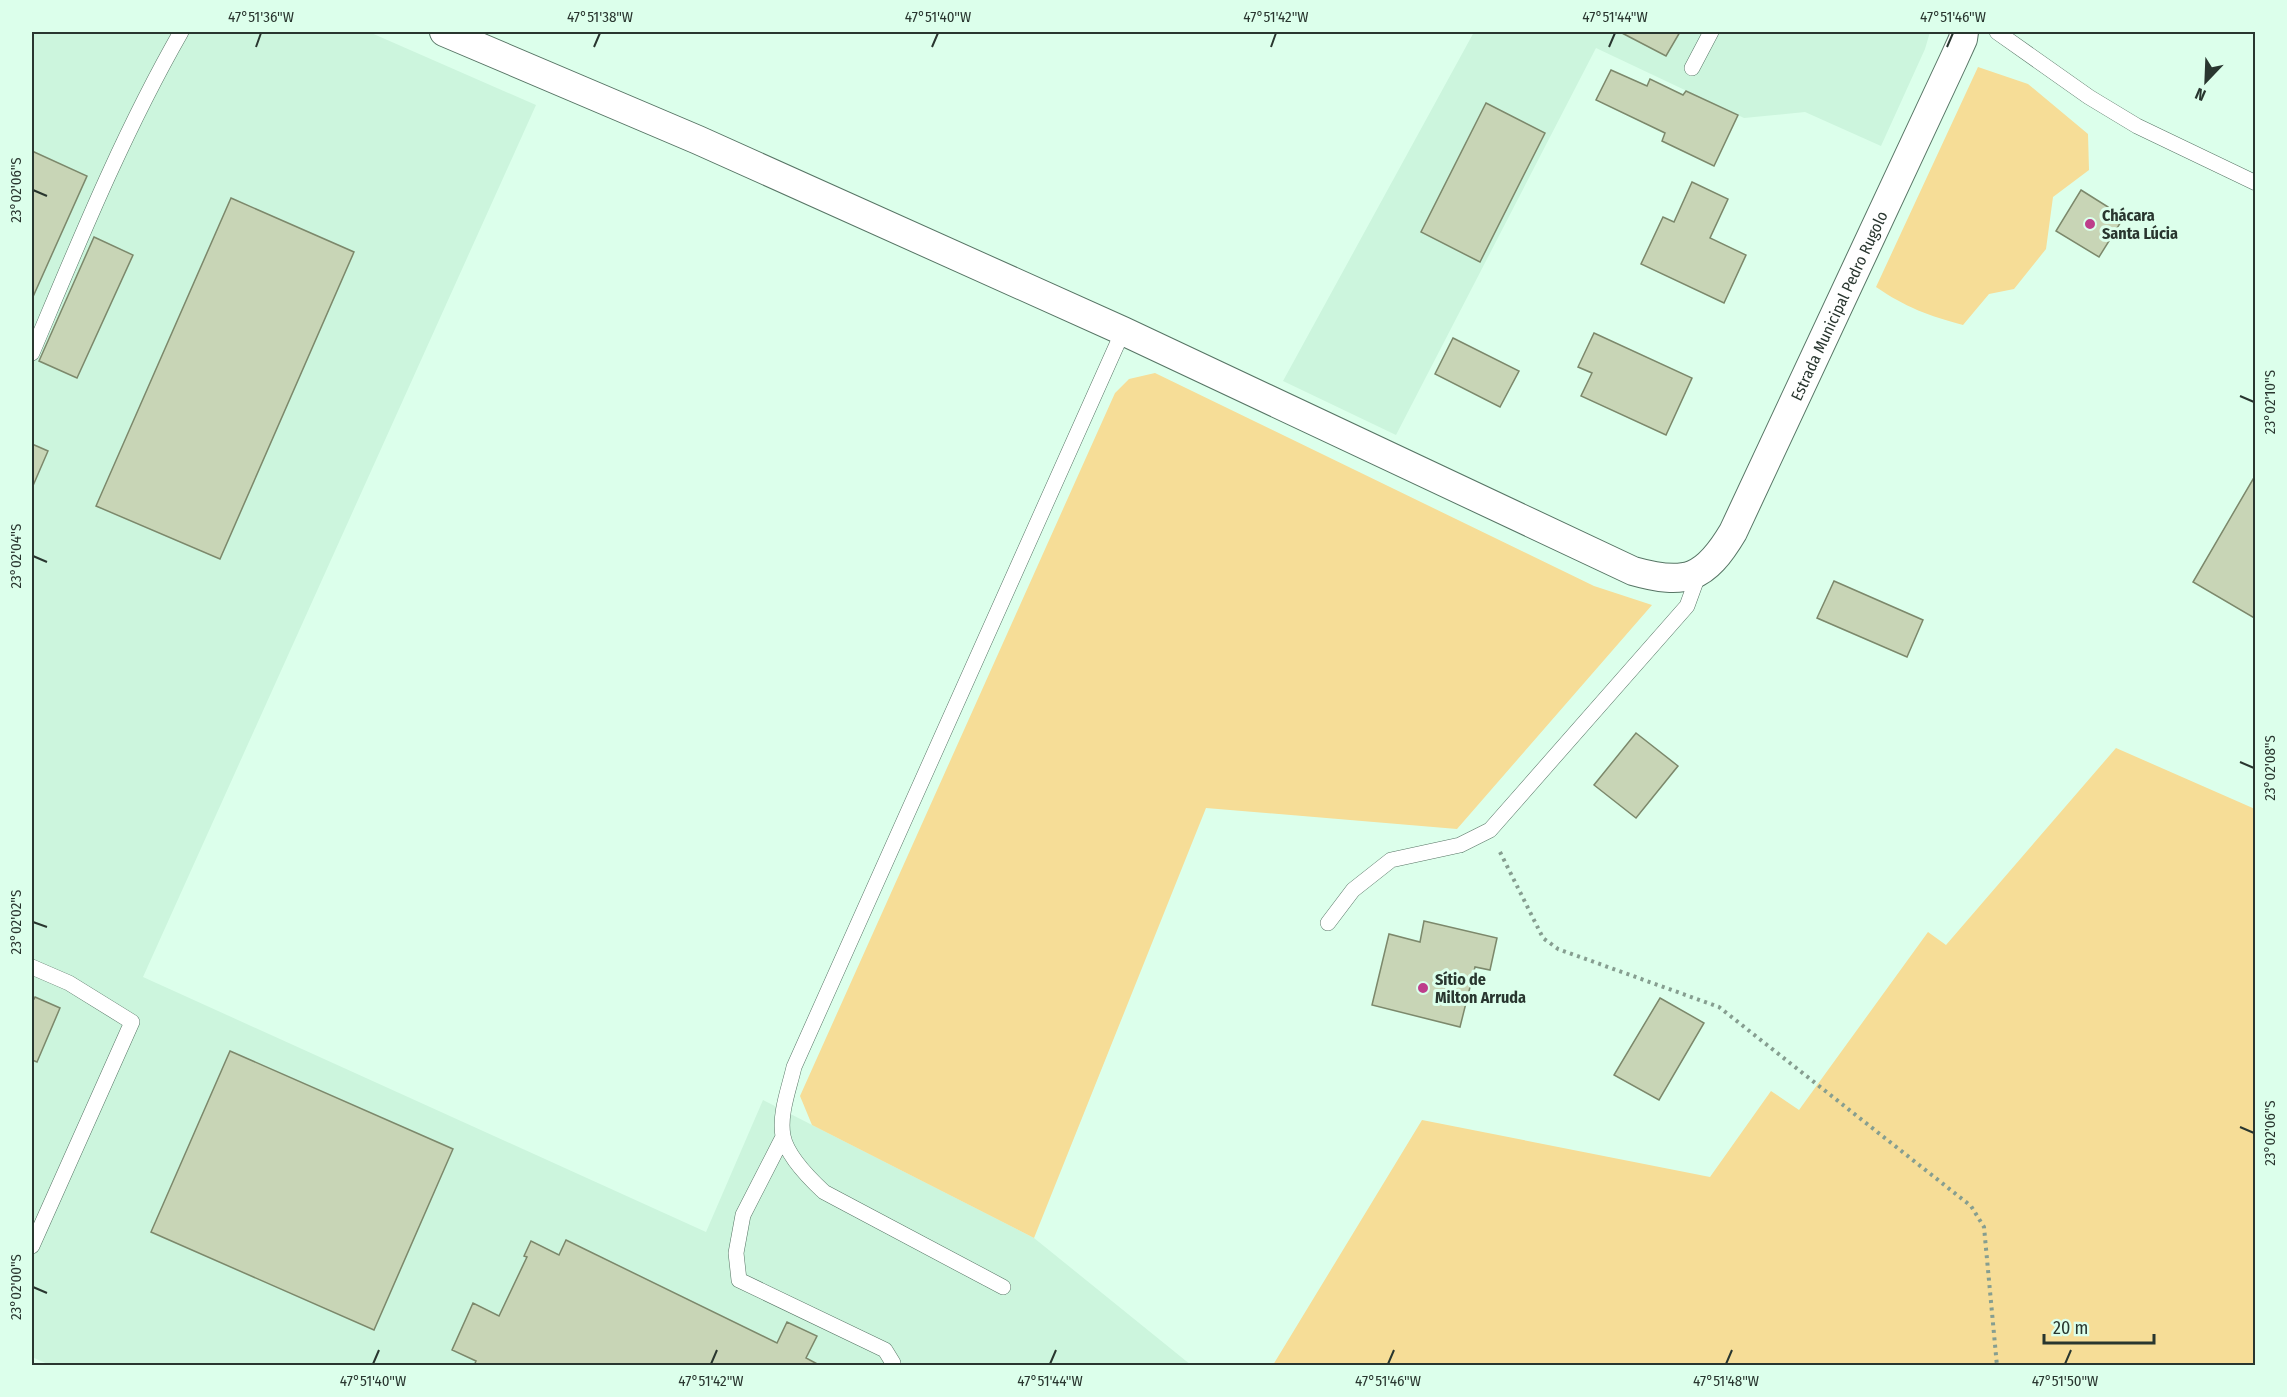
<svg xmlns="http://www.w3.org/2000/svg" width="2287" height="1397" viewBox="0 0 2287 1397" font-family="'Fira Sans Condensed',sans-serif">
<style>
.built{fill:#ccf5dd}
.green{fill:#f6dd97}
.building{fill:#c8d5b6;stroke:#7c886b;stroke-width:1.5}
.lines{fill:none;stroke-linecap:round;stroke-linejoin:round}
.lane-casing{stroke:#577565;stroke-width:16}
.street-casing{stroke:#577565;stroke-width:30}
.path{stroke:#869e90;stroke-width:4;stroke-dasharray:3 4.5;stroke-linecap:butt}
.lane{stroke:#fff;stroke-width:15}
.street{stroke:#fff;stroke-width:28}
.ticks{fill:none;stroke:#29362f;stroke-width:2}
.poi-dot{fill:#bd3e8b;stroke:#dcffeb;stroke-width:2}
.labels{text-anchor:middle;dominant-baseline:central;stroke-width:6;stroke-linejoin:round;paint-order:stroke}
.poi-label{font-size:16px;font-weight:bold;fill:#29362f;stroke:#dcffeb;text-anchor:start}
.street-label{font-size:16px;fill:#29362f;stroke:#dcffeb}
.neatline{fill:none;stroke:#29362f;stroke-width:2}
.ticks-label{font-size:15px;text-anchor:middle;fill:#29362f}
</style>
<rect width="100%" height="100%" fill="#dcffeb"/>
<path class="built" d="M32,32H369L536,105L143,977L706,1232L763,1100L1034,1238L1191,1365L52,1366L32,1357Z
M1474,32H1930L1925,49L1881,146L1805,112L1744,118L1596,48L1396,435L1283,381Z"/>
<path class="green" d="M1978,67L2028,84L2088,134L2089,170L2053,197L2046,249L2014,289L1989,294L1963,325C1929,316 1905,307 1876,287Z
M1155,373L1594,586L1652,605L1457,829L1206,808L1034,1238L812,1125L800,1096L1115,393L1129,379Z
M2116,748L2255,809V1365H1273L1422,1120L1710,1177L1771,1091L1799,1110L1928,932L1946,945Z"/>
<path class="building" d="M1620,32H1680L1666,56Z
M1611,70L1647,86L1650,79L1683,95L1686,91L1738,115L1714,166L1662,141L1665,133L1596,100Z
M1486,103L1545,133L1480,262L1421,232Z
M32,151L87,176L32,299Z
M1692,182L1728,199L1710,238L1746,255L1724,303L1641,264L1663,217L1674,222Z
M2081,190L2124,217L2099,257L2056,231Z
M231,198L354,252L220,559L96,506Z
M94,237L133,255L77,378L39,361Z
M1594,333L1692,378L1666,435L1581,396L1592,373L1578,367Z
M1453,338L1519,371L1500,407L1435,374Z
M32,444L48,451L32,488Z
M2256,474V619L2193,582Z
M1834,581L1923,620L1907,657L1817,618Z
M1636,733L1678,766L1636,818L1594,785Z
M1424,921L1497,938L1490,970L1475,967L1460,1027L1372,1005L1389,934L1420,942Z
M35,997L60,1008L37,1062L32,1060V998L34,999Z
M1660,998L1704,1023L1659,1100L1614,1075Z
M230,1051L453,1149L374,1330L151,1232Z
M566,1240L777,1343L787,1322L817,1336L806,1358L821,1366H474L476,1361L452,1350L473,1303L499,1316L527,1257L524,1256L531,1241L559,1255Z"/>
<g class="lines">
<g class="lane-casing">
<path id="lane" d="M1997,32L2089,97L2137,126L2256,183
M1692,68L1711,32
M32,353C78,244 122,135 181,32
M1328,923L1353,890L1391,860L1460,845L1490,830L1687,606L1699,573
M32,967L69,983L132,1022L32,1246
M783,1137L743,1215L736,1253L739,1280L885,1350L893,1363L892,1366
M1003,1287L824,1192C810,1179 787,1156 783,1136C779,1114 789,1089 794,1067L1123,331"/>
</g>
<g class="street-casing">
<g id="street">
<path id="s1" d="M444,32L698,140L1123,331L1633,571C1686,586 1705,579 1733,532L1953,61L1963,39L1964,32"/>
</g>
</g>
<path class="path" d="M1500,852L1543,938L1558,949L1719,1007L1971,1206L1984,1227L1997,1366"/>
<use href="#lane" class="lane"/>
<use href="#street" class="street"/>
</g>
<path class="ticks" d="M256,47L261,33M594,47L600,33M932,47L938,33M1271,47L1276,33M1609,47L1615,33M1947,47L1953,33M33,190L47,196M2240,396L2254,402M33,556L47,562M2240,762L2254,768M33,922L47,927M2240,1127L2254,1133M33,1287L47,1293M373,1364L379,1350M711,1364L717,1350M1050,1364L1056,1350M1388,1364L1394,1350M1726,1364L1732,1350M2065,1364L2071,1350"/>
<g class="poi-dot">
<circle cx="2090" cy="224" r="6"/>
<circle cx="1423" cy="988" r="6"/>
</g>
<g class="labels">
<g class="poi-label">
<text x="2102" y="215">Chácara<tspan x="2102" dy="18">Santa Lúcia</tspan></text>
<text x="1435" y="979">Sítio de<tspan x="1435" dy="18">Milton Arruda</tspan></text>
</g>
<g class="street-label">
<text stroke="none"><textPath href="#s1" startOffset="1676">Estrada Municipal Pedro Rugolo</textPath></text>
</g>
</g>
<rect width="2287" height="1397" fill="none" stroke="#dcffeb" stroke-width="66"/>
<g transform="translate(2206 81) rotate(203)" stroke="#dcffeb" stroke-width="4.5" paint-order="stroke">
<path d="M0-4.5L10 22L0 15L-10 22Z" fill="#29362f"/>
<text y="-9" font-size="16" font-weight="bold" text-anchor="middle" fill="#29362f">N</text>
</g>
<path d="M2044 1334v9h110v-9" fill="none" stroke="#29362f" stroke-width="3"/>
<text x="2053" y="1334" font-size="18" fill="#29362f" stroke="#dcffeb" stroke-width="4.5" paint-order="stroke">20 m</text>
<rect x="33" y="33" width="2221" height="1331" class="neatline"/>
<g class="ticks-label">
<text x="261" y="22">47°51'36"W</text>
<text x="600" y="22">47°51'38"W</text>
<text x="938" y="22">47°51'40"W</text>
<text x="1276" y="22">47°51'42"W</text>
<text x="1615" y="22">47°51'44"W</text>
<text x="1953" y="22">47°51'46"W</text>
<text transform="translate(16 190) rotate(-90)" y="5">23°02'06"S</text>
<text transform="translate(2270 402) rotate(-90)" y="5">23°02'10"S</text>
<text transform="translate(16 556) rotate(-90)" y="5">23°02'04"S</text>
<text transform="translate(2270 768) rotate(-90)" y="5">23°02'08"S</text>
<text transform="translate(16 922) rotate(-90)" y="5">23°02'02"S</text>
<text transform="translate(2270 1133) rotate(-90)" y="5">23°02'06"S</text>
<text transform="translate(16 1287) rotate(-90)" y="5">23°02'00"S</text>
<text x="373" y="1386">47°51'40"W</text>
<text x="711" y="1386">47°51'42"W</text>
<text x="1050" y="1386">47°51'44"W</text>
<text x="1388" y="1386">47°51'46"W</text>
<text x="1726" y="1386">47°51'48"W</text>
<text x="2065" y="1386">47°51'50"W</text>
</g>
</svg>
